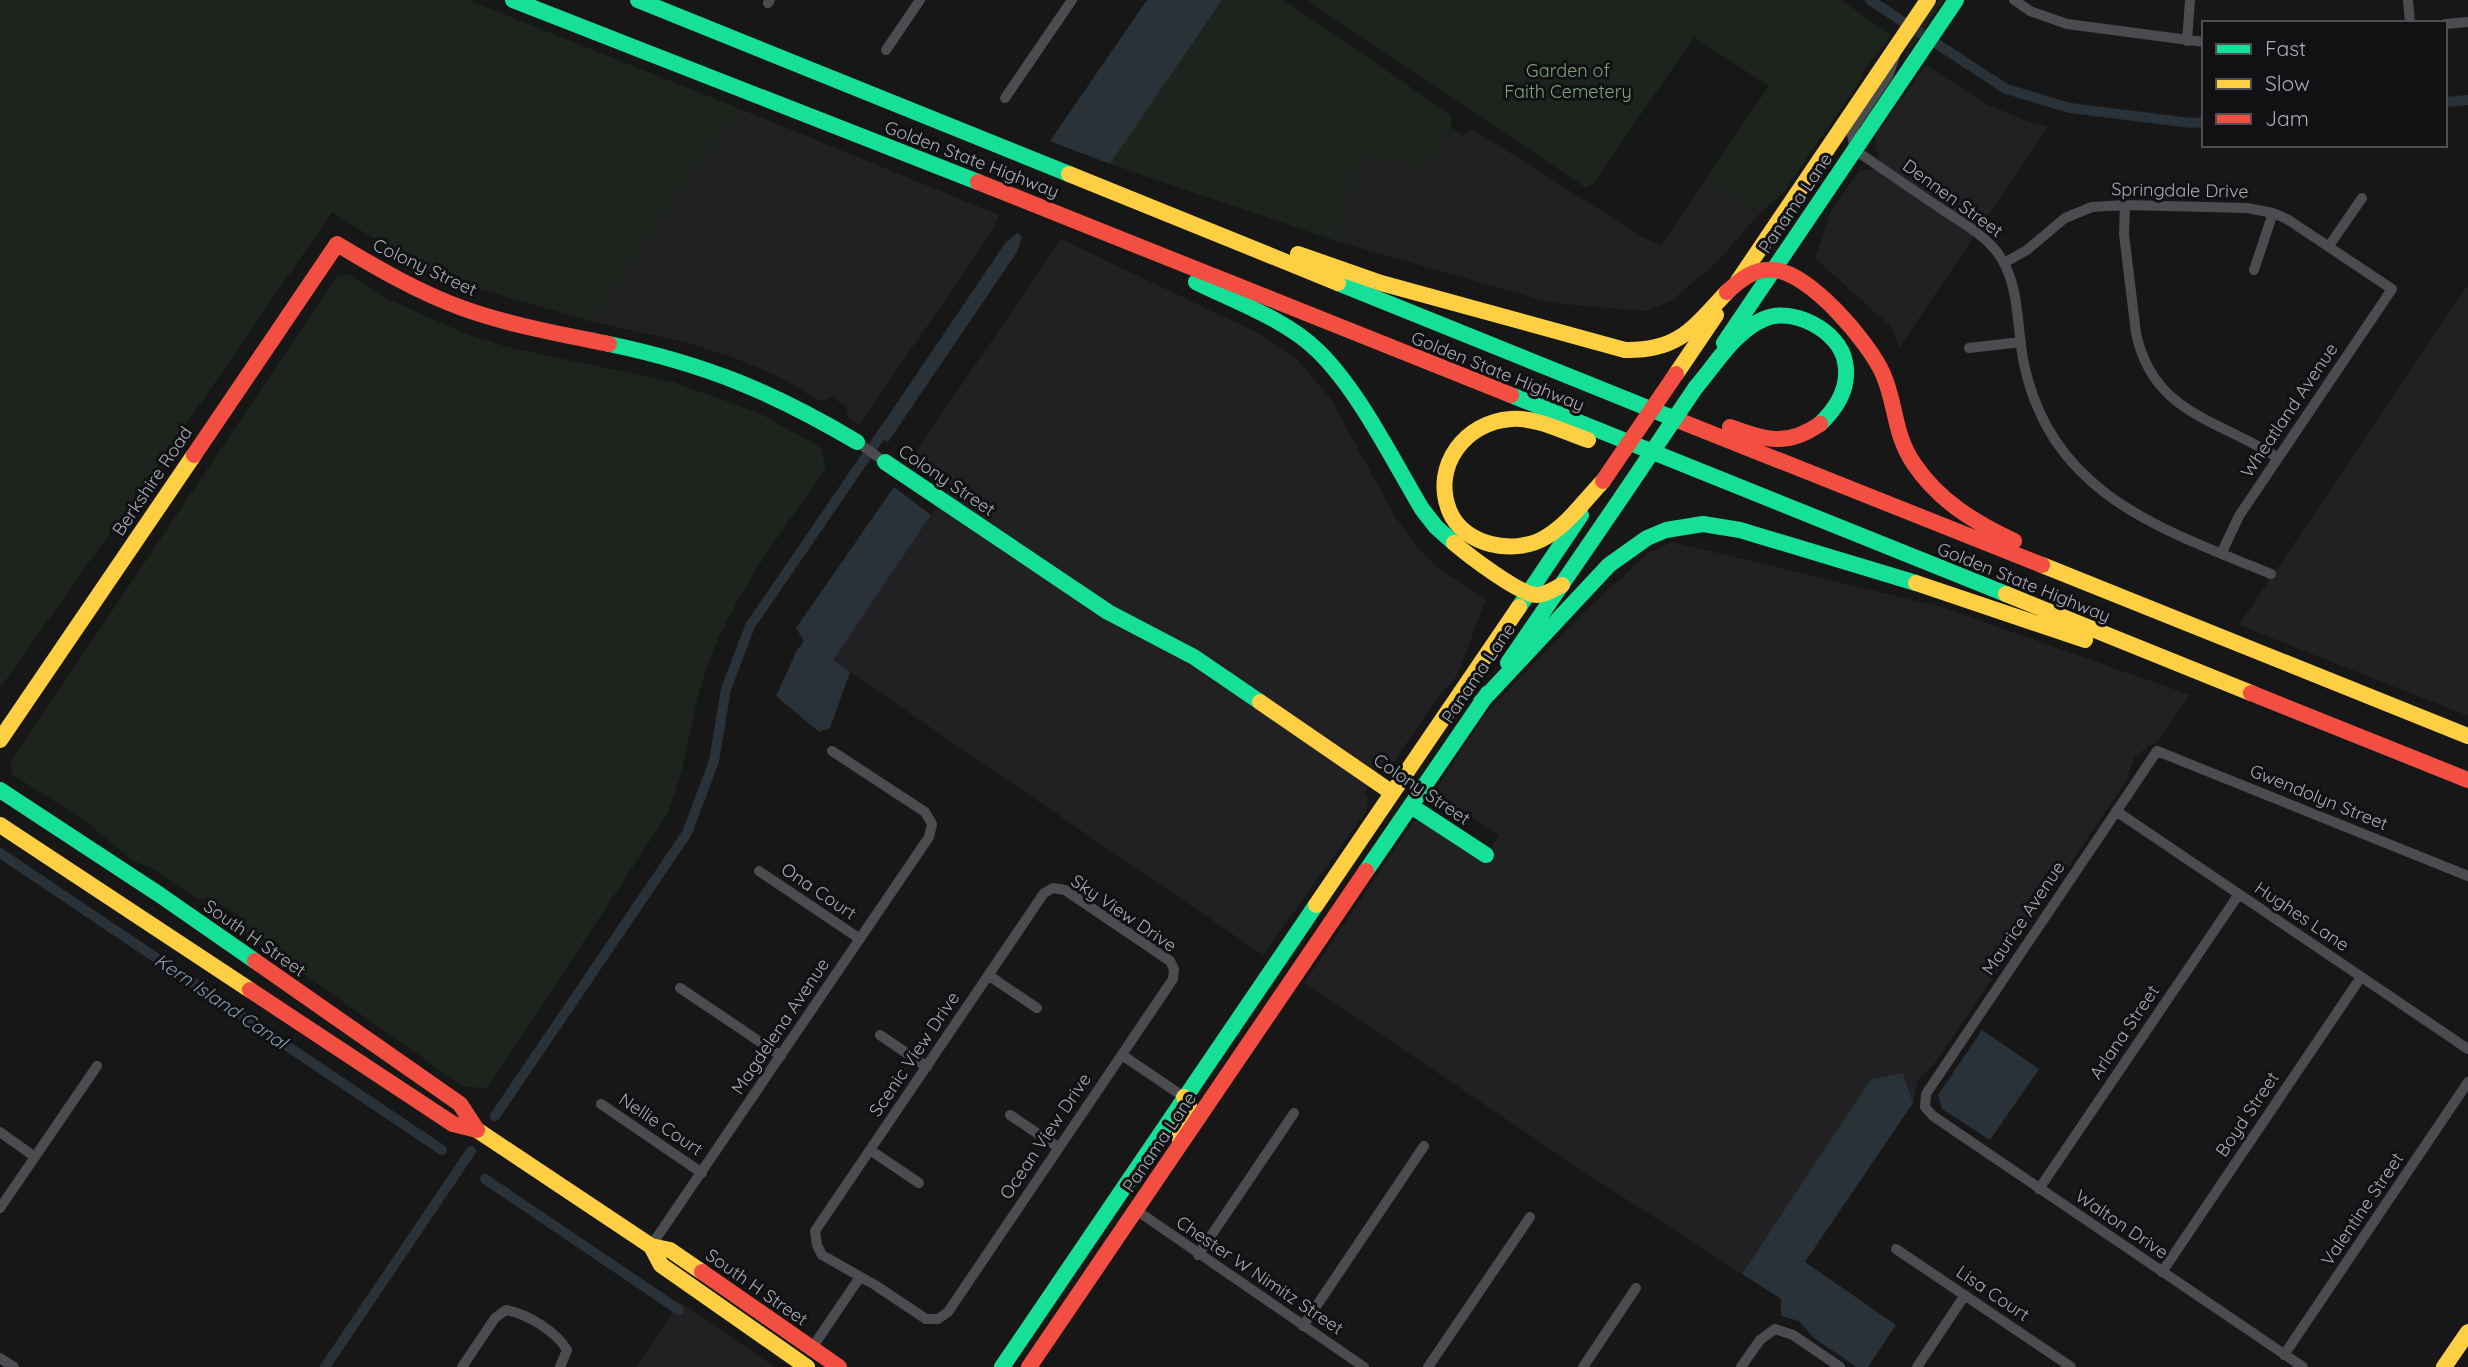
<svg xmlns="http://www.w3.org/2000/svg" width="2468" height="1367" viewBox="0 0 2468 1367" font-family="Quicksand,sans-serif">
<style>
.built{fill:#212123}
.green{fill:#1d241e}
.water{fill:#2a3239}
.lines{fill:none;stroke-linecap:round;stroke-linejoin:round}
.canal{stroke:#2a3239;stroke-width:10}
.street{stroke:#4b4c50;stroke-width:10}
.fast{stroke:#16e098;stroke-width:16}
.slow{stroke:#ffcf43;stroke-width:16}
.jam{stroke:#f24e42;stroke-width:16}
.fast-bridge{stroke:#16e098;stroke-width:16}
.jam-bridge{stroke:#f24e42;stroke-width:16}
.labels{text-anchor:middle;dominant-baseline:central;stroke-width:6;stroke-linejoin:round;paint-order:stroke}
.park-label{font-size:18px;fill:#7fa381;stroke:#111113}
.street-label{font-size:18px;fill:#a8adb8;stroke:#111113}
.water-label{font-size:19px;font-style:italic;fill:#7f9bb3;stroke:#111113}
</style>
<rect width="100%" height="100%" fill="#171717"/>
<path class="built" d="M1926,65L1986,104L2027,121L2048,126L1899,348L1891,327L1815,258L1830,212L1860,170H1873L1879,154L1875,148L1876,135Z
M738,108L999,215L991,233L859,425L849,419L846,406L831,397L824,401L817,400L780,377L732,357L684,342L593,322Z
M1451,127L1462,135L1474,130L1643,237L1661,246L1706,178L1759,214L1716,263L1671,301L1645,311L1552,303L1336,241L1361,154L1423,168Z
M1061,239L1260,334L1295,357L1331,399L1394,515L1414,543L1442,571L1486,599L1457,676L1435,701L1395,760L1392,763L1383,762L1365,793L1368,797L1367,810L1263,955L832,660L951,486L911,459Z
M2468,285V716L2239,625Z
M1672,542L1942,607L2190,695L2157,742L2148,746L2135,757L2126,781L1937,1060L1918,1080L1913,1103L1903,1073L1871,1079L1742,1274L1595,1179L1304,983L1413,822L1418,819L1484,858L1499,836L1440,797L1437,792L1438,786L1487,712L1578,618L1647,554Z
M679,1302L775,1367H636Z"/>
<path class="green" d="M0,0H468L738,108L593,322L449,280L392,250L332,212L165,455L0,688Z
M1222,0H1284L1451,115V127L1423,168L1361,155L1336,241L1110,164Z
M1307,0H1841L1891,35L1861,74L1862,78L1782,194L1759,214L1706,178L1769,86L1694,37L1593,184L1586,188Z
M1938,0H1944L1904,59L1910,41Z
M348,274L383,297L464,333L511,348L673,382L759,413L820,447L826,468C783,530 735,592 708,664C689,714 689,767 665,818L487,1088L464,1087L245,933V920L211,898L197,899L156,870L133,861L88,823L12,774L11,762L336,277Z"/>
<path class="water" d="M1147,0H1222L1110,164L1050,141Z
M1017,233L1022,237L1017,252L888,442L876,434L1006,242Z
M894,487L931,515L833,660L850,672L830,728L819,732L776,696L797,650L804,641L796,628Z
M1982,1030L2039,1069L1990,1140L1942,1109L1938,1095Z
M1903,1073L1913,1103L1805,1262L1896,1325L1868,1367H1857L1815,1339L1799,1321L1781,1316V1299L1742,1274L1871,1079Z"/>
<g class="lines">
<path class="canal" d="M1870,0L2006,89L2070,108L2191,123L2204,122
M2445,102L2468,100
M0,853L442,1150
M495,1116L687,833L714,761L726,689L750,626L887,426
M485,1179L679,1310
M325,1367L471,1151"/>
<path class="street" d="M2014,0L2030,11L2067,24L2204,42
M2408,0L2410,23
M768,3L770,0
M2445,24L2468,22
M2187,41L2190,0
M886,50L920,0
M1895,56L1888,76L1855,125L1852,135L1855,150C1884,170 1913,190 1943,210C1961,222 1983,234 1997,252C2021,284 2016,327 2024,364C2052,495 2161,529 2271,574
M1005,98L1072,0
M2125,205L2124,234L2136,333C2153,414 2218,419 2278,458
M2329,246L2362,198
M2004,263L2027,250L2065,218L2092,207L2125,205L2247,208L2273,213L2287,219L2392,289L2239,516L2221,554
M2254,270L2273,213
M1969,348L2021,342
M857,442L885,462
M2116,811L2468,1049
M759,871L860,939
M1053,888L1065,890L1170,961L1174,969L1173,979L948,1312L938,1319H926L875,1285L822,1255L817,1245L815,1231L1044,893Z
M988,975L1037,1008
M680,988L781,1056
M880,1035L927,1067
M1122,1055L1184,1097
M601,1104L702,1173
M1010,1115L1059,1148
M0,1132L35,1157
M870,1150L919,1183
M2039,1189L2239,894
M0,1208L97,1066
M1136,1210L1364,1367
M651,1246L929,837L932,824L925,812L832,751
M1896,1249L2071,1367
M1198,1255L1294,1113
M2162,1272L2361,977
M1303,1326L1424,1146
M812,1348L860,1277
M2284,1355L2468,1082
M0,1358L14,1367
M462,1367L495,1318L506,1310C527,1314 556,1331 567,1350L560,1367
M1428,1367L1530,1217
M1583,1367L1636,1288
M1741,1367L1760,1340L1775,1329L1793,1335L1840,1367
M1917,1367L1965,1295
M2303,1367L1933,1116L1925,1107L1926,1094L2157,751L2468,876"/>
<path class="fast" d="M513,0L978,182
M638,0L1069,174
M1196,282C1236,302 1285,319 1318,351C1359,391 1392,459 1422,509L1436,527L1454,543
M1338,283L1675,419
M1724,343L1956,0
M609,344C705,364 773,392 857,442
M1696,387C1716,364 1735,331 1764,319C1792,306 1840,331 1845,362C1850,387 1838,407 1820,424
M1511,395L2006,594
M885,462L1108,612L1194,657L1260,702
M1519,607L1581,515
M1508,663L1623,495
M1481,702L1609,565L1647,538L1666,530L1703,524L1740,530L1916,583
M0,790L160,895L255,961
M1411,806L1486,855
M1366,871L1488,693
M1002,1367L1316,905"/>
<path class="slow" d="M1069,174L1338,283
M1298,254L1381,283L1625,350C1679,351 1693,328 1727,292
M1738,281L1928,0
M1676,374L1716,315
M1588,440C1564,432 1536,417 1511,419C1465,422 1432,466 1449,510C1463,546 1515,556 1546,537C1568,524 1585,500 1603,481
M1454,543C1468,555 1520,595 1537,595C1545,595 1554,589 1562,585
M2042,565L2468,736
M1916,583L2085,640
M2006,594L2251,693
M1260,702L1391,792
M0,740L194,455
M0,825L250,990
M1316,905L1519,607
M477,1130L651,1246L670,1250L702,1272
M1180,1142V1127L1189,1105L1184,1097
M651,1246L661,1265L807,1367
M2444,1367L2468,1332"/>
<path class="jam" d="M978,182L1511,395
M1727,292C1740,280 1754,268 1774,270C1810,273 1869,342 1883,374C1897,406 1893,433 1914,464C1939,501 1974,522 2014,541
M1675,419L2042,565
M1730,427C1766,440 1787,447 1820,424
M194,455L337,244C377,268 418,292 462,308C509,325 560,334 609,344
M2251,693L2468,780
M250,990L453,1124L477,1130L460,1104L255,961
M702,1272L839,1367
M1029,1367L1366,871"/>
<path class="fast-bridge" d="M1623,495L1696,387"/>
<path class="jam-bridge" d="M1603,481L1676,374"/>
</g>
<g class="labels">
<g class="park-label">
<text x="1568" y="70">Garden of<tspan x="1568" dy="21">Faith Cemetery</tspan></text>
</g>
<g class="street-label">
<text transform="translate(972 159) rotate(21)">Golden State Highway</text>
<text transform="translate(2180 190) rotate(1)">Springdale Drive</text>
<text transform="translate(1953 198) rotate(36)">Dennen Street</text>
<text transform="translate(1795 203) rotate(-56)">Panama Lane</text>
<text transform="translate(425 267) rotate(25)">Colony Street</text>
<text transform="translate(1498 371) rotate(22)">Golden State Highway</text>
<text transform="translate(2289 410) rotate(-56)">Wheatland Avenue</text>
<text transform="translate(947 480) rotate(34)">Colony Street</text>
<text transform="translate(152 481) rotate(-56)">Berkshire Road</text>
<text transform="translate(2024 582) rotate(22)">Golden State Highway</text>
<text transform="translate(1478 673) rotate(-56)">Panama Lane</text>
<text transform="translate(1422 789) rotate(34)">Colony Street</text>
<text transform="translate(2319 797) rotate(22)">Gwendolyn Street</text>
<text transform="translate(819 891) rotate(34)">Ona Court</text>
<text transform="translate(1124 913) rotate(34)">Sky View Drive</text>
<text transform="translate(2302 916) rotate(34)">Hughes Lane</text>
<text transform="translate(2023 918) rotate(-56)">Maurice Avenue</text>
<text transform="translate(255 938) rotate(35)">South H Street</text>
<text transform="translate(780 1026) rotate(-56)">Magdelena Avenue</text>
<text transform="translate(2124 1032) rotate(-56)">Arlana Street</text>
<text transform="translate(914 1054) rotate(-56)">Scenic View Drive</text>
<text transform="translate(2247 1114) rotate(-56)">Boyd Street</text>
<text transform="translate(661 1124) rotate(34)">Nellie Court</text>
<text transform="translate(1045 1136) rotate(-56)">Ocean View Drive</text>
<text transform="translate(1159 1142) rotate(-56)">Panama Lane</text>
<text transform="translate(2362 1209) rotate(-56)">Valentine Street</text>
<text transform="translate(2122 1224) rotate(34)">Walton Drive</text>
<text transform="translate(1260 1275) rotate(34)">Chester W Nimitz Street</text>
<text transform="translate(757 1287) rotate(35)">South H Street</text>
<text transform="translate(1993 1293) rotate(34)">Lisa Court</text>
</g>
<g class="water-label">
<text transform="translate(221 1001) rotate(34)">Kern Island Canal</text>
</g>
</g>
<rect x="2202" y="21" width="245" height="126" fill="#111113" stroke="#4d4f55" stroke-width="2"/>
<rect x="2216" y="44" width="35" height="10" fill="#16e098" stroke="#4d4f55" stroke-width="2"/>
<text x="2265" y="56" font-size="21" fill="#a8adb8">Fast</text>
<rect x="2216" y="79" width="35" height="10" fill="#ffcf43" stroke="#4d4f55" stroke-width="2"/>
<text x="2265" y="91" font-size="21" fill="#a8adb8">Slow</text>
<rect x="2216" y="114" width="35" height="10" fill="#f24e42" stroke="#4d4f55" stroke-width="2"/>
<text x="2265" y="126" font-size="21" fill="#a8adb8">Jam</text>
</svg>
